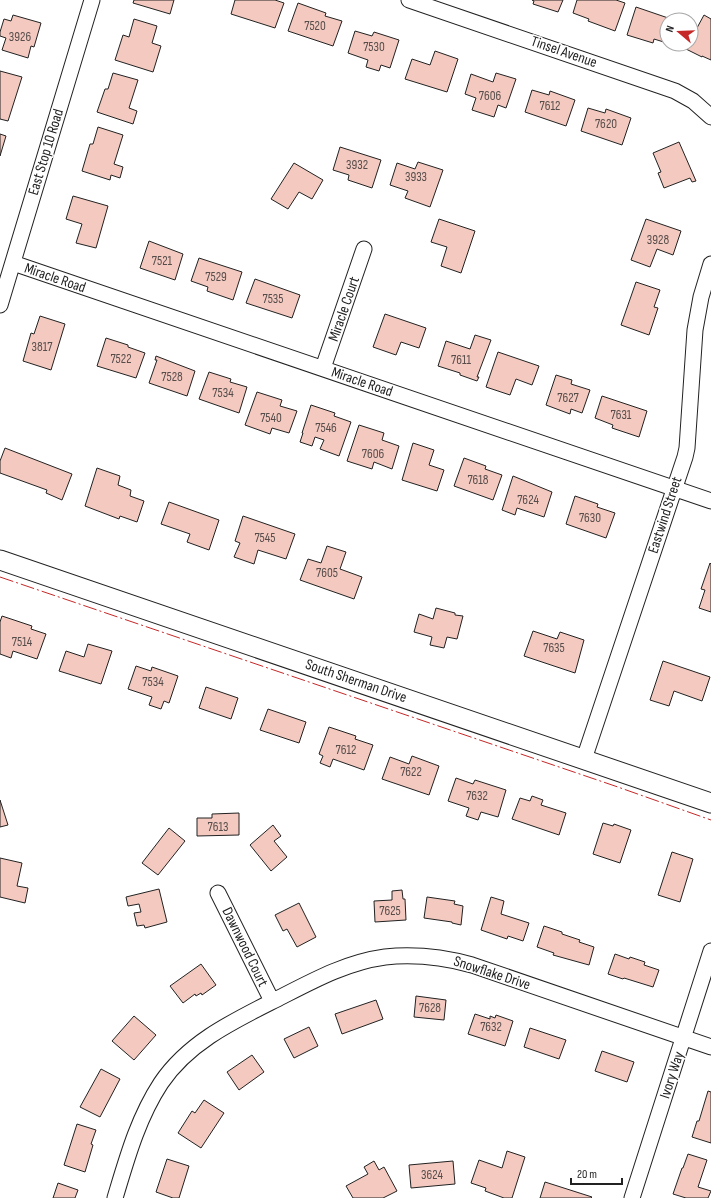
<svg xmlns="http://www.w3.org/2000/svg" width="711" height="1198" viewBox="0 0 711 1198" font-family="'Sofia Sans Condensed',sans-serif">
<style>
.building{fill:#f3c9c0;stroke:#222}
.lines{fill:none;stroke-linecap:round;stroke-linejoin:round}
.minor-casing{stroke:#222;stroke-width:17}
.tertiary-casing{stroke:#222;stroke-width:21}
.minor{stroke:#fff;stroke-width:15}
.tertiary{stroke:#fff;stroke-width:19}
.power{stroke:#c62828;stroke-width:1;stroke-dasharray:14 3 2 3;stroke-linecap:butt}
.labels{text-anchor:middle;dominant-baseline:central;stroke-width:3;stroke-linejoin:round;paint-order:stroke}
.number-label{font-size:13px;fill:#564c4a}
.street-label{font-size:15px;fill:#222;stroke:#fff}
</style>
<rect width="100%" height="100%" fill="#fff"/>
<path class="building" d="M134,0H174L170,14L133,3Z
M235,0H275L284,3L275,28L231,14Z
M532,0H563L558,12L533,4L534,1Z
M577,0H616L625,3L615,31L588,21L589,19L573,13Z
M298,3L326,13L325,16L342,21L333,46L288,31Z
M636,7L674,20H667V43L654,39L653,43L627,35Z
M13,15L41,23L34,47L31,46L28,58L2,50L6,38L0,36V32L4,19L11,21Z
M704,15L711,19V60L702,56V57L686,49L688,44H691V39Z
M134,19L157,26L152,43L161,46L153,72L115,60L123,35L129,37Z
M355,31L372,36L374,32L399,40L390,68L381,65L379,71L366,67L368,60L348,53Z
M435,51L458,59L447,92L405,79L412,59L430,65Z
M0,71L22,77L8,121L0,119Z
M113,73L138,80L129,108L137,111L133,124L97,112L105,89H108Z
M496,73L516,79L506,108L498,105L494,117L472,110L476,98L465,94L471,74L493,82Z
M532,90L549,95L550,91L575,100L566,126L525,112Z
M588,108L605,113L606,109L631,118L622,145L581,131Z
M98,127L123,135L114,164L123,167L120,178L111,175L110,180L82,171L90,144H93Z
M0,134L6,136L0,156Z
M679,142L696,181L692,182L690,178L664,188L658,173L661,172L653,153Z
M340,147L381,160L372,188L348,180L349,175L333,170Z
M418,162L443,170L430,207L405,198L408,191L390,185L397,163L415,169Z
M294,163L323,180L312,199L299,192L288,209L271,199Z
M73,196L108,206L96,248L76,243L82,224L66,219Z
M439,219L475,231L461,273L441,266L447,247L431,242Z
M646,219L681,231L673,255L657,249L650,267L631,260Z
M149,241L183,254L175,280L140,268Z
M199,258L242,272L233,300L207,291L208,287L191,281Z
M255,279L300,295L292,318L246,303Z
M636,282L660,290L654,307L658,308L649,335L621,325Z
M385,314L426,328L419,348L401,342L396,355L373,347Z
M40,316L65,324L51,370L23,361L31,333L34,334Z
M475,335L491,340L477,377H479L477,381L460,375V373L438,366L446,341L470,349Z
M106,338L128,345V347L145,353L136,378L97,366Z
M498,352L539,366L532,385L516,379L510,395L486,387Z
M156,356L195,371L187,396L149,383L157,360H155Z
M209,372L231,379L230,382L247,387L239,413L199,399Z
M556,375L572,380L571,384L590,390L582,413L571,409L570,414L546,405Z
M257,392L282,400L280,406L297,411L289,433L272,428L270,434L245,425Z
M602,396L647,411L639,437L612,428L613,425L595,418Z
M311,405L335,413L334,416L351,422L339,456L320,449L324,440L315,437L312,446L300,442L303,433H302Z
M359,425L384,433L382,440L399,446L392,469L374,462L372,469L347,461Z
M413,443L434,450L429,465L444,470L437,491L402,480Z
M5,448L72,474L62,500L46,493L47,490L0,473V461Z
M464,458L486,466L485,469L502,475L493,500L454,486Z
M97,468L120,476L118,485L131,490L130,496L144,501L137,522L120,516L119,519L85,506Z
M513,476L552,492L544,517L517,508L515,515L502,510Z
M575,496L598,504L597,507L615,513L606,538L566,524Z
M169,502L219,520L209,550L187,542L190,534L161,524Z
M243,516L295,534L286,559L258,550L254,564L234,557L240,543L235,541Z
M327,546L346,552L340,569L362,577L354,599L300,580L308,559L321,563Z
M710,563L711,564V612L699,608L705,590L701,589Z
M436,608L455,613V615L463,616L457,639L447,637L444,648L430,645L432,637L414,632L419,614L433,619Z
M2,616L32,626L31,629L46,634L37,659L13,651L11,658L0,654V622Z
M533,631L557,639L560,632L584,640L575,673L524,656Z
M88,644L112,651L101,684L59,671L66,651L84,657Z
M663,661L710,677L702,701L674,691L669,706L650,700Z
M136,666L151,671L152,667L178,676L169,703L164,701L161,709L149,705L152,697L128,689Z
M206,687L238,698L231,719L199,708Z
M268,709L306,722L299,743L260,730Z
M329,727L356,736L355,739L373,745L364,770L333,759L330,767L320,763L323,756L319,754Z
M412,756L439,766L429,795L382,779L390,757L409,764Z
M456,778L473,784L475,780L506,790L498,817L481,812L478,820L466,816L469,808L448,801Z
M532,796L543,800L541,805L566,813L559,835L512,819L520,798L530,801Z
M0,800L8,825L0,827Z
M239,813V835L197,836V818H212V814Z
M603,823L613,826L614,824L631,830L620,863L593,854Z
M273,825L281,836L274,841L287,857L271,871L250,845Z
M169,828L185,841L158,875L142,863Z
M672,852L693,859L680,902L658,895Z
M0,858L22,863L17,886L28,888L25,903L0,897Z
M159,889L167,922L145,928L144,925L137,926L134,913L141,912L139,904L128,906L126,897Z
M402,890L403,899H405L406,920L375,922L374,901L392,900V891Z
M427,897L455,901L454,904L463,906L461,925L452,923V922L424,918Z
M491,897L504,901L501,914L529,923L523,941L508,936L507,939L481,930Z
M299,903L316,937L297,947L287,929L283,931L275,915Z
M544,926L562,932V934L580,940L579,942L594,947L589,965L553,955L554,953L537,947Z
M615,954L629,959L630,957L645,962L644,965L659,970L653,987L624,978L623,979L608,974Z
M201,964L216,985L202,995L201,993L196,996L195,994L183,1003L170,986Z
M416,996L446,1000L444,1020L414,1017Z
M376,1000L383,1019L342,1034L335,1014Z
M475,1014L490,1019V1016L495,1018L496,1015L513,1021L505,1046L468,1034Z
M134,1016L156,1035L134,1060L112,1041Z
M309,1027L318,1046L294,1058L284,1039Z
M530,1028L566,1040L559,1059L524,1047Z
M602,1051L634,1062L627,1082L595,1071Z
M252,1055L264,1072L239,1090L227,1072Z
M101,1069L120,1079L100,1117L80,1107Z
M708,1091L711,1092V1143L692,1137L697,1121H699Z
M204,1100L224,1113L201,1148L178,1133L192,1111L195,1113Z
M77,1124L96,1130L91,1144L93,1145L85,1172L64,1165Z
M507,1151L525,1157L512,1198H504L485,1191L486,1188L471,1183L479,1160L502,1168Z
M688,1154L707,1160L698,1187L711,1191L708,1198H686L673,1194L682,1168H683Z
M167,1159L189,1166L179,1198H173L156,1192Z
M374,1161L379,1170L384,1167L397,1191L383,1198H353L346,1186L368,1174L364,1167Z
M453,1161L455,1184L411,1188L409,1165Z
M545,1182L592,1197L591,1198H540Z
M58,1183L78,1190L75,1198H53Z"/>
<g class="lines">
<g class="minor-casing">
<path id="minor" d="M409,0L675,91L693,101L711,117
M13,263L711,501
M0,305L92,0
M323,368L364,249
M584,759L685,457L687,448L695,330L701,297L711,264
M218,893L272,1001
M115,1198C127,1158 138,1118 161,1083C190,1040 238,1019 283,996C316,979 348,962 385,957C414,954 443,957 472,965L711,1047
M632,1198L711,951"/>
</g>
<g class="tertiary-casing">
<path id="tertiary" d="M0,560L711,803"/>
</g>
<use href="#minor" class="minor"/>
<use href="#tertiary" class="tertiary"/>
<path class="power" d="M0,577L615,786L711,820"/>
</g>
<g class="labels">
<g class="number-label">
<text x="315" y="26">7520</text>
<text x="20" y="37">3926</text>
<text x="374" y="47">7530</text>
<text x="490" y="96">7606</text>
<text x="550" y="106">7612</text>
<text x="606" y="124">7620</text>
<text x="357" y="165">3932</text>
<text x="416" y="177">3933</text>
<text x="658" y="240">3928</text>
<text x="162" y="261">7521</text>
<text x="216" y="277">7529</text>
<text x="273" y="299">7535</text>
<text x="42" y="347">3817</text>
<text x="121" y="359">7522</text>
<text x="461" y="360">7611</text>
<text x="172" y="377">7528</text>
<text x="223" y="393">7534</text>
<text x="568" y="398">7627</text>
<text x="621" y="415">7631</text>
<text x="271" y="418">7540</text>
<text x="326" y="428">7546</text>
<text x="373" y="454">7606</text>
<text x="478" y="480">7618</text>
<text x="528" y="500">7624</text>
<text x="590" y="518">7630</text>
<text x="265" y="538">7545</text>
<text x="327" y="573">7605</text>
<text x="22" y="642">7514</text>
<text x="554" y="648">7635</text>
<text x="153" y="682">7534</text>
<text x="346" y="750">7612</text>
<text x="411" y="772">7622</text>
<text x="477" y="796">7632</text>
<text x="218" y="827">7613</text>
<text x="390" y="911">7625</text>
<text x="430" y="1008">7628</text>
<text x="491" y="1027">7632</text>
<text x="432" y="1175">3624</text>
</g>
<g class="street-label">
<text transform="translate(564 52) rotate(19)">Tinsel Avenue</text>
<text transform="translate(46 152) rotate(-73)">East Stop 10 Road</text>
<text transform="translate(55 278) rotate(19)">Miracle Road</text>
<text transform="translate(344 309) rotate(-71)">Miracle Court</text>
<text transform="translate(362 382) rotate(19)">Miracle Road</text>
<text transform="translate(665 515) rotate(-72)">Eastwind Street</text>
<text transform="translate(356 681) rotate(19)">South Sherman Drive</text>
<text transform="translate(245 947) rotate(64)">Dawnwood Court</text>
<text transform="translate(492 973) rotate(18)">Snowflake Drive</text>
<text transform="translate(672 1075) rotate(-72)">Ivory Way</text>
</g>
</g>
<g transform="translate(679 32) rotate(289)"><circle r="19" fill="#ffffff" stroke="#a7a7a7"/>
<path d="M0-3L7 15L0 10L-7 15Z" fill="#c62828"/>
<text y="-6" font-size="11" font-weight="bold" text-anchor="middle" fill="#222222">N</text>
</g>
<path d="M571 1178v6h51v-6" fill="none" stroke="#222222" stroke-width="2"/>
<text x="577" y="1178" font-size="12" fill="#222222" stroke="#ffffff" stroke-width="3" paint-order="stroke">20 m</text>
</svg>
